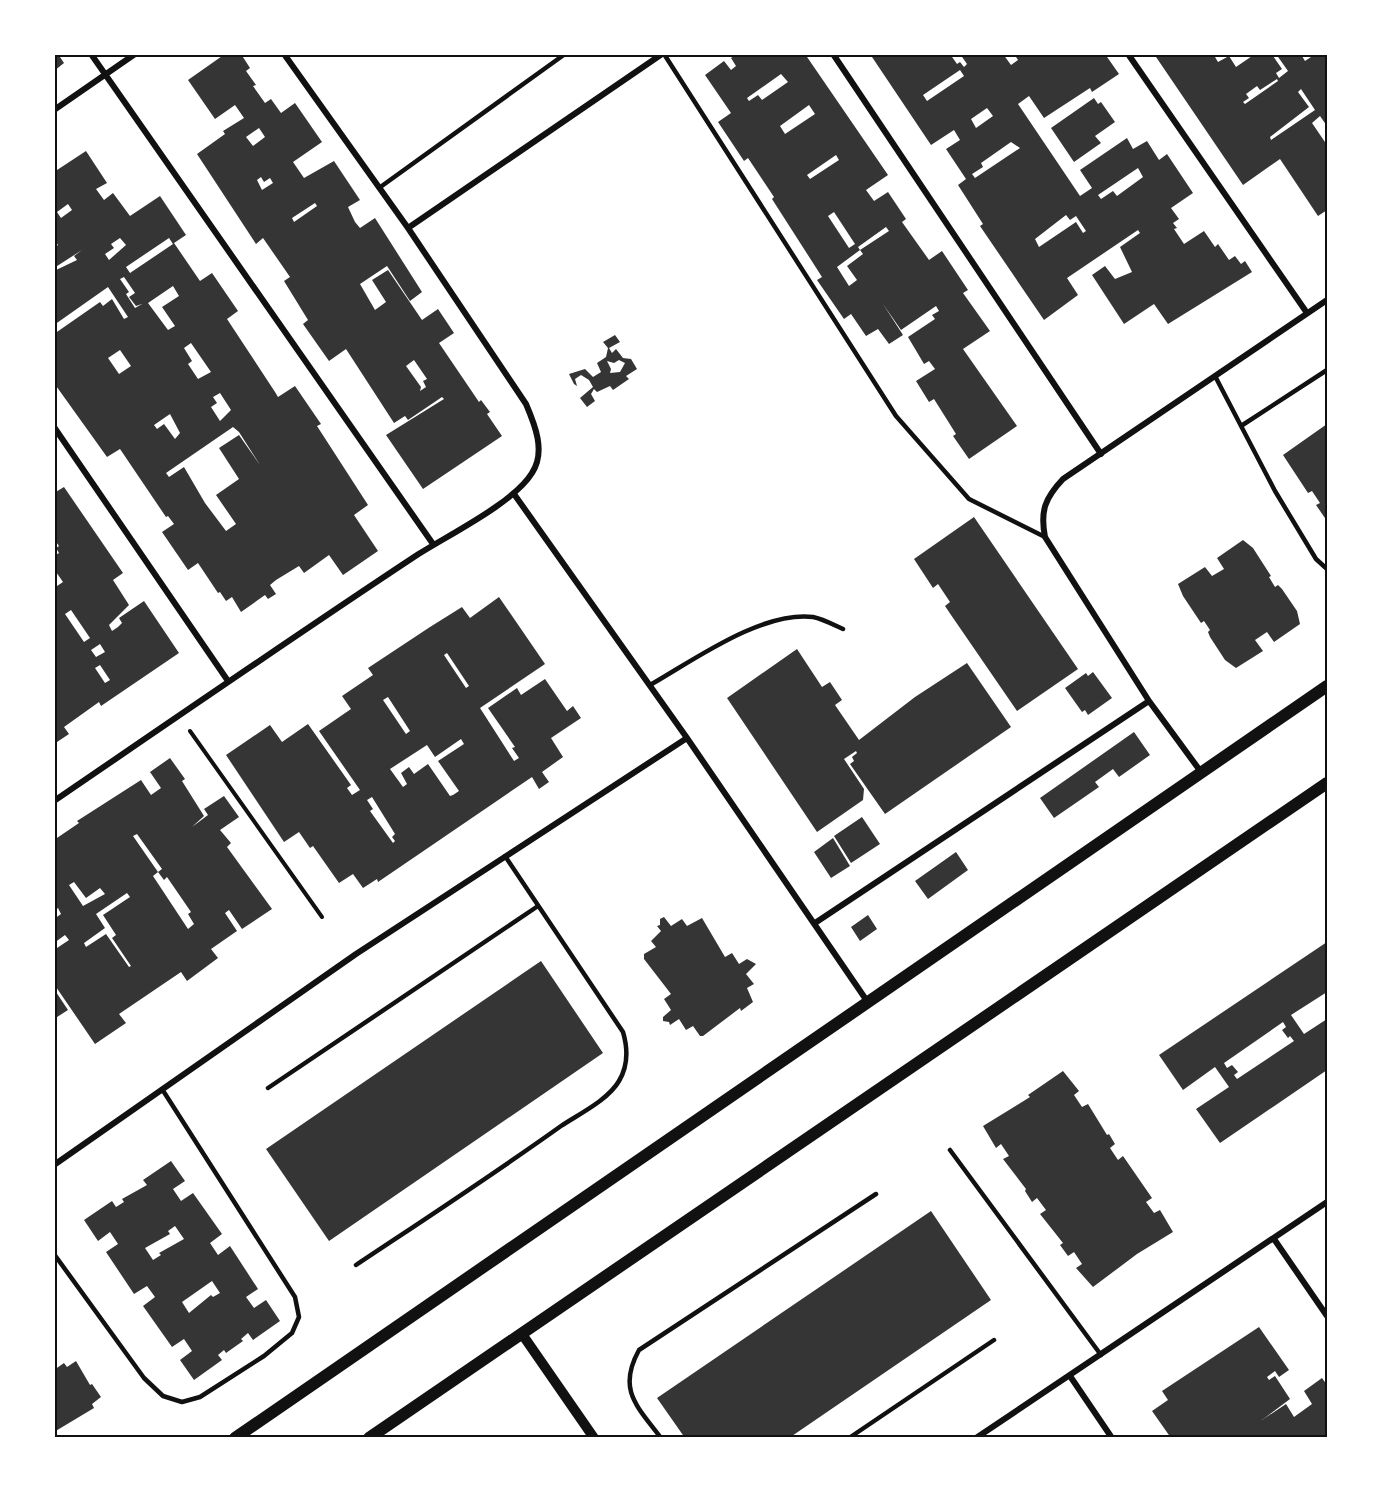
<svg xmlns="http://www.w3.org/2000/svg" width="1381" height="1492" viewBox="0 0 1381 1492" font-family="'Noto Sans',sans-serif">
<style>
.building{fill:#353535;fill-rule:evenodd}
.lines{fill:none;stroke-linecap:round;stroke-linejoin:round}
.path{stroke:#111;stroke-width:4}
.service{stroke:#111;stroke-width:4.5}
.minor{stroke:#111;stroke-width:6}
.tertiary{stroke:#111;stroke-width:10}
.secondary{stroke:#111;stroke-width:12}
.neatline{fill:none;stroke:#111;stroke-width:2}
</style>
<rect width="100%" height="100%" fill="#fff"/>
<path class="building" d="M54,54H58L64,63L54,71Z
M225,54H241L250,68L246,71L256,85L253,86L265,103L271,99L281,113L295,103L322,142L293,162L304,178L334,161L360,200L348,207L355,222L360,228L375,218L422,292L410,301L387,266L360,284L375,310L386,302L372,280L388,270L422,320L438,309L454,333L439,343L479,402L481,400L490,412L487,414L502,436L423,489L386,435L444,399L442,397L408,420L405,416L394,423L346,349L329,361L303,324L308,320L284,281L290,277L263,238L256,244L197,154L225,134L223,131L244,118L235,105L215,119L188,80ZM259,128L265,137L253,146L246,137ZM261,177L264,182L270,178L273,183L262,190L257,180ZM315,203L317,206L294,222L292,218ZM414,360L427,379L423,381L426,387L420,391L421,387L406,366Z
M737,54H805L888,175L866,190L874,201L888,192L906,219L902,222L929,260L942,251L968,290L963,293L990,331L963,349L1017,426L969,459L953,436L956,434L934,399L929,402L916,381L935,369L929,361L924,364L908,337L935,319L932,315L939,311L936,306L901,330L883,304L903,335L889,344L878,329L866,336L851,314L844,319L817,280L822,277L772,199L774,197L748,158L744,161L718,122L731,113L705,75L724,61L731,70L736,66L731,58ZM781,74L788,82L762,100L758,95L749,101L747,98ZM809,105L815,114L785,134L780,126ZM836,155L839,160L810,179L807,175ZM834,212L855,244L849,248L828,216ZM886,227L889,231L860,250L863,254L847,266L857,280L849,286L837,267L860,250L858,247Z
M870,54H950L957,64L960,62L964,67L967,64L960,54H1003L1011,65L1018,60L1014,54H1105L1119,74L1092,92L1090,88L1044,118L1029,96L1018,104L1080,196L1092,188L1080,170L1127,138L1133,149L1147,141L1159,160L1167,154L1193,193L1171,208L1179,219L1173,223L1177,228L1174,229L1184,244L1204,231L1215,247L1218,244L1229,260L1235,256L1241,264L1245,261L1252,272L1168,324L1154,304L1124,324L1092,275L1105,266L1115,279L1132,272L1120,247L1140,233L1138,230L1067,278L1078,295L1044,320L980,226L983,224L958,185L966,179L946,149L960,140L954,130L931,145ZM960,70L964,76L927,101L923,95ZM987,108L993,116L976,128L971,119ZM1011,142L1020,148L975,178L972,174L983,167L981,163ZM1138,168L1143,177L1117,196L1113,191L1101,199L1098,195ZM1066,215L1070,220L1076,216L1086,231L1083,233L1076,222L1039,247L1035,239Z
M1154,54H1219L1215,57L1218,62L1229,56L1236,67L1255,54H1275L1273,56L1282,69L1276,73L1279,78L1288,71L1276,54H1304L1302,56L1305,61L1311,57L1309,54H1327V126L1320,116L1312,123L1327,145V210L1318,216L1280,159L1243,185ZM1277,79L1278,81L1245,104L1243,102L1249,98L1246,94L1257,86L1260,90ZM1301,89L1315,110L1271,140L1270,137L1309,107L1298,92Z
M1094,98L1098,104L1101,102L1115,122L1095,136L1101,143L1074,162L1051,128Z
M86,151L107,183L96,189L104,200L113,193L130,216L160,196L186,235L174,243L200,281L212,273L238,311L227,319L275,392L278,397L295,386L321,424L317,426L368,505L354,515L378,551L343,575L329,555L304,573L299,566L276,580L270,585L276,594L268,599L265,595L241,612L232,597L226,601L220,592L218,593L198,563L188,570L162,532L174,524L168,516L166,517L120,449L107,457L54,383V334L100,302L103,306L112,299L124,319L128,317L108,287L54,325V271L77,260L74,256L82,250L54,268V248L58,245L54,239V172ZM68,204L72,210L61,218L57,212ZM120,238L126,245L109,260L105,254L114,248L111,244ZM169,238L173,244L130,273L126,267ZM124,277L135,293L129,297L136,306L142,304L135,308L126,294L129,292L120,279ZM173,286L179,296L162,307L175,326L168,330L148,303ZM191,343L211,372L198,379L188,364L192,361L184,348ZM120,350L131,366L119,374L108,358ZM220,393L231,410L220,421L211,407L217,403L213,397ZM170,414L180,433L175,439L164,424L157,429L154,425ZM233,427L239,432L260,465L239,435L219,448L239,479L216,495L236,524L226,531L205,503L184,467L169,477L166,473Z
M615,335L620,342L609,348L612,353L616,349L623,358L631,359L637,369L626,376L629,379L613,390L610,386L597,392L594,389L591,394L595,401L587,407L580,398L593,387L589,380L581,375L575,379L577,386L574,384L569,374L585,369L593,377L601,372L597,363L606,357L608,348L603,342ZM619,360L625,363L620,372L610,373L611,369L607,361L614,363Z
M1327,424V521L1316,505L1320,503L1312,491L1308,493L1283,455Z
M64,487L123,573L113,580L129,605L109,625L112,631L118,627L122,623L119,618L144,601L179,653L101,706L99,702L64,727L69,734L54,744V588L63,582L54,569V556L59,553L56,548L59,546L54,539V493ZM71,610L90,638L84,642L65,614ZM100,644L105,652L96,657L91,650ZM100,665L110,680L105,683L95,668Z
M974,517L1078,669L1017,711L949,612L945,606L950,602L938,584L933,588L914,559Z
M1243,540L1253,548L1271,576L1269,577L1275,587L1278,585L1282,589L1297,611L1300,624L1274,642L1267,632L1255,640L1263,651L1236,668L1225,660L1210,637L1208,632L1210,630L1204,621L1201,623L1183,596L1178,584L1205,567L1212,576L1224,569L1217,558Z
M499,597L545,664L480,708L514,761L519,758L512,748L515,747L488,708L517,688L521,695L545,679L567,711L573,706L581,718L551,738L563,757L542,772L549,782L539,789L532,777L378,882L377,879L363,888L353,874L339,883L313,846L310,848L299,832L284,842L226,755L270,725L282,742L308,724L351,785L347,788L352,795L360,790L319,731L351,709L342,696L373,675L368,668L430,627L462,607L470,618ZM447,653L469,686L466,688L444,655ZM388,697L410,731L406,734L383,700ZM461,739L464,744L438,761L459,791L453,795L450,796L428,764L414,774L409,767L401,773L407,784L403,787L390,769L427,745L435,757ZM372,797L395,834L392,837L395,841L393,843L370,811L373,809L367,800Z
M797,649L822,687L830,682L842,700L835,705L859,740L915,697L967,663L1011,727L885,814L850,764L854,761L852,757L857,753L856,751L844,759L864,789L863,800L817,832L727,698Z
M1093,672L1112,698L1088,715L1085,710L1082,712L1065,688L1086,673L1088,676Z
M1134,732L1150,755L1119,777L1113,769L1095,782L1099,787L1054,818L1040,798Z
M170,758L185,779L182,781L204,816L192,827L208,815L204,809L224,796L239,817L220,830L231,843L227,847L272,909L242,929L229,910L225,913L237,931L211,949L218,958L187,981L181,972L119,1014L126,1023L95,1044L54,984V950L69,940L65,935L54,943V919L61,914L58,908L54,911V840L79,823L77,821L141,780L151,795L161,788L150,772ZM137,834L162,869L158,872L133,836ZM158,872L164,880L167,877L191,912L188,914L194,924L188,929L153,876ZM74,882L86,898L100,888L105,894L83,906L69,885ZM127,893L130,897L103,915L116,935L112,938L131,966L129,967L106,934L86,947L84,943L105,928L96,914Z
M862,817L880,844L851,863L834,836Z
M833,838L850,866L831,878L814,852Z
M956,852L968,870L928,899L915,881Z
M868,915L877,929L860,941L851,927Z
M664,917L671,926L682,919L687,926L702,918L725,957L732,953L739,964L747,959L756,964L746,974L754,984L747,988L753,1002L741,1011L740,1008L703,1036H700L693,1026L686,1030L679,1019L670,1025L669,1022L663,1021V1017L671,1010L664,999L671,994L644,959V954L656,947L651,941L661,931L657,926L660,925V919Z
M1327,942V992L1291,1015L1304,1034L1327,1019V1070L1220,1143L1196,1109L1229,1087L1215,1067L1183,1090L1159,1055ZM1283,1022L1286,1027L1282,1030L1288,1038L1290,1036L1294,1041L1237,1079L1234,1075L1238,1072L1232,1065L1227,1068L1224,1063Z
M541,961L603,1053L329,1241L266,1149Z
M54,989L68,1010L54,1019Z
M1063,1071L1079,1091L1074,1095L1082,1107L1088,1104L1107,1135L1109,1134L1115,1144L1110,1148L1118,1160L1123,1156L1152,1198L1146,1202L1154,1213L1160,1210L1173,1232L1137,1254L1093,1287L1076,1268L1082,1264L1074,1252L1068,1256L1060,1245L1063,1243L1040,1214L1046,1210L1037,1198L1032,1202L1025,1191L1026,1189L1003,1159L1009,1156L1001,1144L996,1148L983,1126L1030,1097L1028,1095Z
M171,1161L185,1181L173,1189L181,1201L193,1193L222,1234L210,1243L218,1255L230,1246L258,1289L246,1297L254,1308L266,1300L280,1321L253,1340L248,1333L241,1339L243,1341L226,1353L224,1350L218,1355L222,1360L194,1380L180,1360L192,1351L184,1339L172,1347L143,1306L155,1297L147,1286L134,1294L106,1252L118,1244L110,1232L98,1241L84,1220L112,1201L116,1207L124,1202L122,1199L147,1185L143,1180ZM175,1226L184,1239L159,1253L161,1255L153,1260L145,1248L170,1234L168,1231ZM212,1281L220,1293L213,1297L211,1295L189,1313L182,1302Z
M931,1211L991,1300L789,1438H685L657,1398Z
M1259,1327L1289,1370L1279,1377L1275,1371L1267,1377L1269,1380L1275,1376L1290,1399L1262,1420L1286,1404L1294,1417L1312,1404L1304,1391L1322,1378L1327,1385V1438H1171L1152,1411L1168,1400L1162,1391Z
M76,1361L90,1385L92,1384L101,1397L92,1404L94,1408L54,1432V1370L64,1363L67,1367Z"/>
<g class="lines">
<path class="path" d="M190,731L322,917"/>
<path class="service" d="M664,54L896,416L969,499L1045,537
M379,188L565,54
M1215,376L1275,491L1316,559L1327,569
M1241,426L1327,370
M650,685C694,660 761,611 813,617C823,619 834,625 843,629
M268,1088L538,906
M950,1150L1101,1355
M54,1254L144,1378L163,1396L182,1402L200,1397L264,1356L292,1333L299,1317L295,1297L162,1089
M356,1265C425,1219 494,1174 561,1126C579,1114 608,1100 619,1081C628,1066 628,1049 623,1032L505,856
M661,1438C637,1406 617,1390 639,1350L876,1194
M849,1438L994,1340"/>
<path class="minor" d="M91,54L433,544
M833,54L1101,454
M1128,54L1307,313
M54,110L135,54
M408,228L662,54
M54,427L228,681
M514,494L687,738L867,1001
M1201,772L1149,701L1045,537C1040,511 1045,498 1063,479L1327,300
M54,801C174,719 293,637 414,557C446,536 513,504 532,473C546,452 535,425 526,404L408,228L284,54
M815,923L1149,701
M54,1165L356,954L687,738
M1274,1239L1327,1316
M1070,1376L1112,1438
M976,1438L1327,1202"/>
<path class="tertiary" d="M522,1334L594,1438"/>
<path class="secondary" d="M235,1438L1327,686
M369,1438L1327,783"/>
</g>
<rect width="1381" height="1492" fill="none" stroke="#ffffff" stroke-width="111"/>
<rect x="56" y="56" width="1270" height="1380" class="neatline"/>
</svg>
